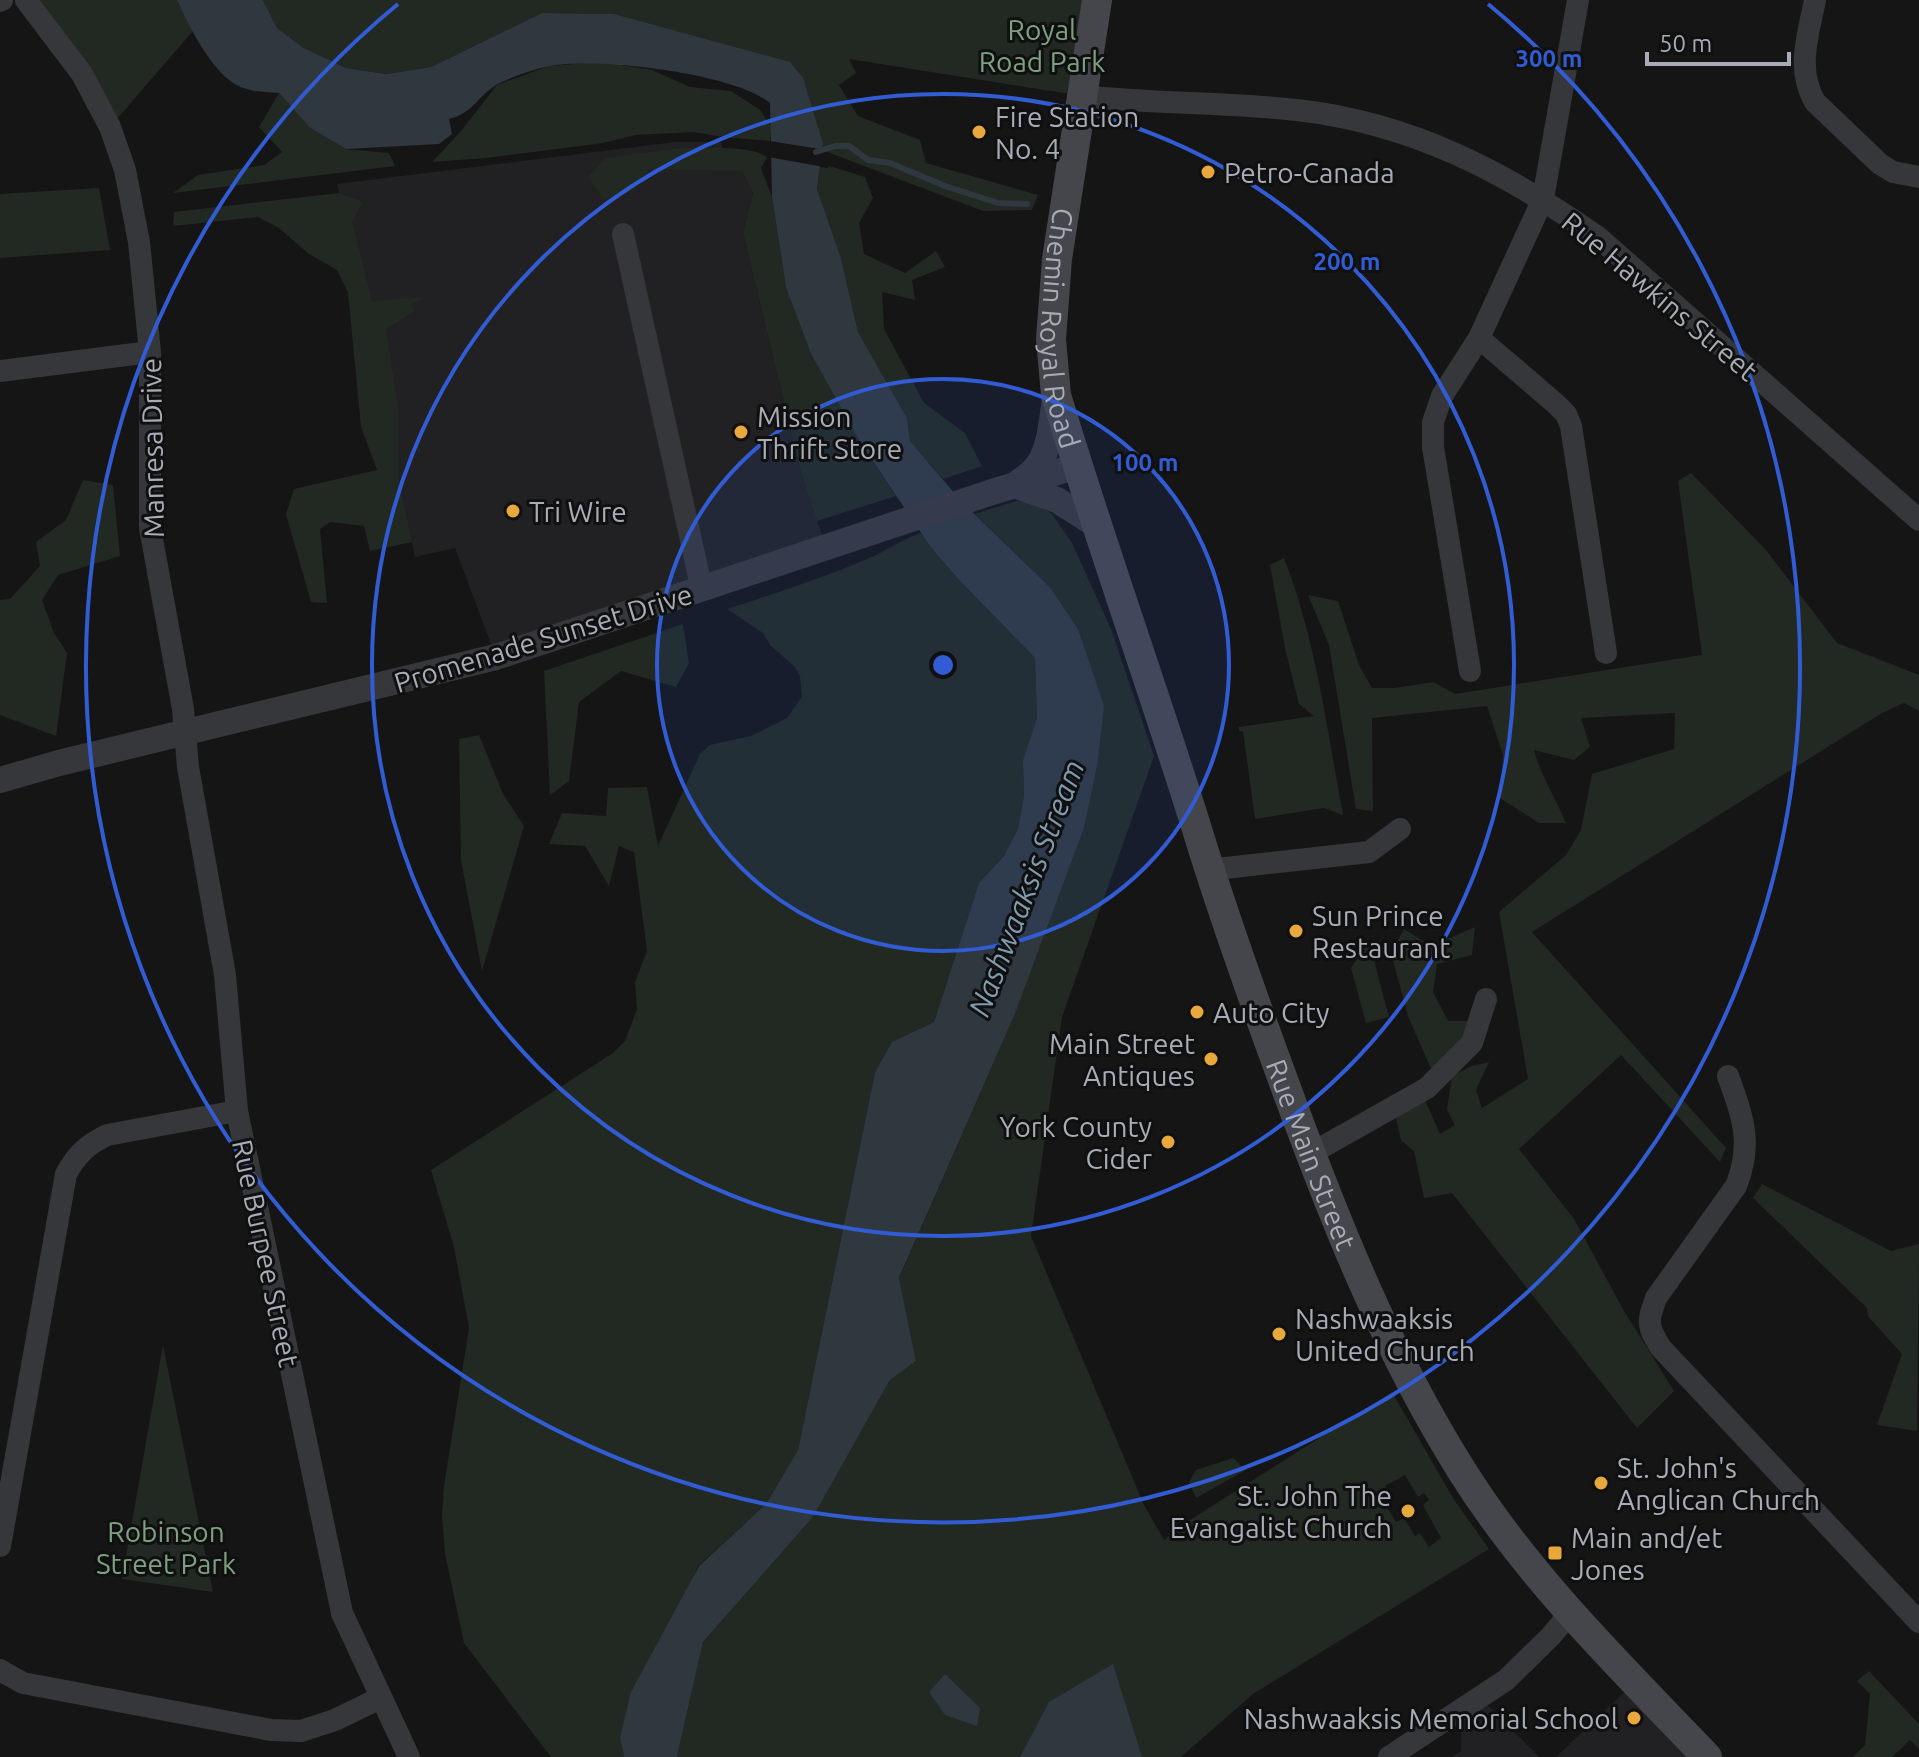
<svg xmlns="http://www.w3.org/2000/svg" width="1919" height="1757" viewBox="0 0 1919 1757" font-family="Ubuntu,sans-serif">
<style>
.built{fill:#212123}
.green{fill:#212922;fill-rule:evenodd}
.water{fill:#2f383e}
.pier{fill:#151516}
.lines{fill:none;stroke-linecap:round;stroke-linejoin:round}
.stream{stroke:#2f383e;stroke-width:6}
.minor{stroke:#36373b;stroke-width:22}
.tertiary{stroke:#36373b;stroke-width:26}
.secondary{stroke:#44464b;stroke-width:30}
.ring{fill:none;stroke:#325cd3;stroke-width:4}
.poi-dot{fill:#e8a83b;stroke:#101011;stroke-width:3}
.labels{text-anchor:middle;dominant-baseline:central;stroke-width:6;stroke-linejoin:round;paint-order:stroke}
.park-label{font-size:28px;fill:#7fa080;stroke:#101011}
.poi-label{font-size:28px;fill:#a7acb6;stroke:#101011;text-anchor:start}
.street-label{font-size:28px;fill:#a7acb6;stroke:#101011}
.water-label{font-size:30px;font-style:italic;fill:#809baf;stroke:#101011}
.centre{fill:#325cd3;stroke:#101011;stroke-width:4}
.ring-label{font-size:24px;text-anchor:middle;font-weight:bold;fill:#325cd3;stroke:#101011;stroke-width:6;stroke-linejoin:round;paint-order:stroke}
</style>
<rect width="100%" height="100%" fill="#151516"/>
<path class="built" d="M675,142H721L728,170L742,171L753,193L743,233L801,473L826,547L496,657L455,548L415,557L337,184Z
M1636,1681L1707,1757H1556Z
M1481,1698L1539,1757H1452L1461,1751L1462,1711Z"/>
<path class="green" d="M26,0H177L193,31L110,127Z
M263,0H1097L1083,96L849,59L856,73L839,85L858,116L920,140L926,163L1038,195L1032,210L983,211L822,150L823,143L803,79L614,14L542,13L431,67L386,74L346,68L304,48L277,28Z
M601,62L652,70L690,87L731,91L760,110L771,126L770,141L722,137L695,132L636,135L603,143L486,158L432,162L461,131L497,85L549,66Z
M279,93L310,128L346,149L389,153L395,166L173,193L198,175L264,165L282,152L259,127Z
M682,148C702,148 752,145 767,157L761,168L772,197L786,288L811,354L860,442L896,496L817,521L801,473L743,233L753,193L742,171L649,169L635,190L604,199L588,177L606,158Z
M829,166L865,177L873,198L859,223L864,254L905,273L936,251L945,267L912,280L915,300L882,292L884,329L924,403L965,433L982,466L943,479L910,441L907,418L858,332L841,258L817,189L820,167L828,168Z
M99,188L110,250L0,258V194Z
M339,193L363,202L352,221L372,301L426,297L411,304L414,311L386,330L398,407V474L412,542L370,551L364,526L330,522L320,529L327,603L311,602L286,514L294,489L377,470L361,427L348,292L337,270L309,254L279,228L258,217L173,226L174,212Z
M1691,473L1766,550L1837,643L1919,675V711L1904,703L1882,713L1532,932L1726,1148L1720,1162L1621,1055L1519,1149L1574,1219L1624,1311L1674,1391L1637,1428L1452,1193L1424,1198L1414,1151L1401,1140L1395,1113L1423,1095L1440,1134L1455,1125L1447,1110L1452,1076L1472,1066L1489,1062L1476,1090L1482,1108L1528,1079L1499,912L1566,855L1581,830L1592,774L1674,749L1675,713L1581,718L1590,747L1574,760L1534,750C1540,774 1556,799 1566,823H1539L1500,798L1503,755L1487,706L1372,718L1373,811L1356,809L1329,645L1308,595L1338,601L1359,665L1372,688H1394L1434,682L1455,694L1702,655L1678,481Z
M83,480L113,485L120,556L58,575L42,600L54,633L67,653L56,736L0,715V600L10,599L40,566L36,542L66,520Z
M1016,501L1035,502L1052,514L1072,543L1111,629L1154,756L1062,1017L1031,1236L1144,1505L1164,1540L1190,1520L1392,1392L1453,1498L1489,1549L1253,1694L1181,1757H677L703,1642L813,1517L890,1380L916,1361L899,1279L1015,1014L1084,828L1097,767L1089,667L1078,629L1050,587L975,514ZM1405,1475L1418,1497L1424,1493L1429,1500L1423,1505L1441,1538L1429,1547L1420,1533L1415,1536L1404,1518L1396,1522L1382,1499L1390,1494L1385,1486Z
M921,533L960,581L1035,658L1037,718L1023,760L1024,795L1018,829L1004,856L979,883L934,1022L892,1042L875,1072L798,1450L766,1504L698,1566L620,1738L624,1757H551L464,1643L445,1554L442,1516L444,1486L469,1328L454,1247L431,1170L613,1053L625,1041L637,1009L635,982L647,951L634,852L619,846L609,886L585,846L549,844L562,813L606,816L608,788L647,787L658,846L700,754L710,745L751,736L787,718L802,697L800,676L794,666L770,645L763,633L727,609C773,594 820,579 865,560C885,552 900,540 921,533Z
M1284,558C1316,640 1327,729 1343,815L1324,808L1255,819L1243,731H1239V727L1314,716L1299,704L1285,648L1270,565Z
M683,624L689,663L676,687L621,671L579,702L569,781L550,795L544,671Z
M479,735L503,794L524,826L482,971L461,860L459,739Z
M1475,927L1472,955L1437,964L1433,992L1448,1021H1468L1462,1045L1432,1071L1408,1016L1391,953L1404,929L1431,946Z
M1369,941L1389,1017L1366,1023L1351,968Z
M1762,1184L1891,1251L1919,1244L1917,1431L1877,1425L1902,1354L1868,1316L1867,1308L1753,1198Z
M163,1345L213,1592L122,1579Z
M1233,1458L1246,1470L1196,1498L1189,1482L1196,1470Z
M1869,1671L1919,1724V1749L1910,1740L1892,1757H1853L1865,1745L1870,1694L1857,1681Z"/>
<path class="water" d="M177,0H263L277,28L304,48L346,68L386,74L431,67L542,13L614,14L790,62L803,78L823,143L817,189L841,258L858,332L907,418L910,441L962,502L1050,587L1078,629L1104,706L1097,767L1084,828L1015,1014L899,1278L916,1361L890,1380L813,1517L703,1642L677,1757H624L620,1738L631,1692L699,1566L766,1504L798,1450L875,1072L892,1042L934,1022L979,883L1004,856L1018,829L1024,795L1023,760L1037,718L1035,658L960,581L930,546L860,442L811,354L786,288L772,197L770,103C734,73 597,57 550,66C534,69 512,77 498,84C478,95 474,113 449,119L452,134L439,144L346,149L310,128L279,93C268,92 257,92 247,89C215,82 190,27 177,0Z
M1113,1664L1142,1757H1020L1049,1702Z
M945,1674L980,1708L977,1726L945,1715L929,1692Z"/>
<path class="pier" d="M770,141L826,150L824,167L768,157Z"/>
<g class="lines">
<path class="stream" d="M816,152L835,146H849L868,160L890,163L945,186L998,203L1027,204"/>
<path class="minor" d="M26,0L82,74L110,127L125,170L139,242L150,352V528L183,709L188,767L225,975L237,1111L342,1613L409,1757
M1815,0C1808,36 1796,69 1815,102L1880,164L1893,172L1919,177
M0,1L2,0
M1083,96C1154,104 1226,102 1297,110C1412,123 1505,172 1598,237L1919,520
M623,234L702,590
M1479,338L1556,404L1566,414L1571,426L1606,653
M0,371L150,352
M1470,671L1433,447V422L1442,396L1479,338L1543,199L1578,0
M1207,870L1369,852L1400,829
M1728,1076C1743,1117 1753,1144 1736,1186L1656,1298C1647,1323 1647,1326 1661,1348L1919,1622
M1310,1154L1427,1088L1472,1043L1486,999
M0,1546L66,1174C77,1154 87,1145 107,1135L237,1111
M0,1670L23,1683L271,1730L301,1731L335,1720L380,1698
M1389,1757L1506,1680L1551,1636L1570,1613"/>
<path class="tertiary" d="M1020,481C1053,462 1049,428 1056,395
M1014,485L1057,500L1098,526
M0,780L59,763L496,657L989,493L1077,466"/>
<path class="secondary" id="s1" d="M1097,0L1057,259L1051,339L1056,395C1099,539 1151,682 1196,826C1223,915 1254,1001 1286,1088C1335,1221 1386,1350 1462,1471C1529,1578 1621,1667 1707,1757"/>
</g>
<circle cx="943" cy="665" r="286" fill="#325cd3" fill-opacity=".12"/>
<g class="ring">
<circle cx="943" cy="665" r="286"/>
<circle cx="943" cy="665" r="571"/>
<path d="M1488 4A857 857 0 1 1 398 4"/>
</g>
<g class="poi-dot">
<circle cx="979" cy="132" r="8"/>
<circle cx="1208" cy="172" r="8"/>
<circle cx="741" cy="432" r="8"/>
<circle cx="513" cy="511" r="8"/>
<circle cx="1296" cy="931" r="8"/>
<circle cx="1197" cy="1012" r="8"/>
<circle cx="1211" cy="1059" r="8"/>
<circle cx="1168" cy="1142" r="8"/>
<circle cx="1279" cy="1334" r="8"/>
<circle cx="1601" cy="1483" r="8"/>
<circle cx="1408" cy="1511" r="8"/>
<rect x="1547" y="1545" width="16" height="16" rx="4"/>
<circle cx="1634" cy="1718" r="8"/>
</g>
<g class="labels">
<g class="park-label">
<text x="1042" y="29">Royal<tspan x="1042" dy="32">Road Park</tspan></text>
<text x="166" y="1531">Robinson<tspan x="166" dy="32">Street Park</tspan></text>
</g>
<g class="poi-label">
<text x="995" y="116">Fire Station<tspan x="995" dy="32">No. 4</tspan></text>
<text x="1224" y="172">Petro-Canada</text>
<text x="757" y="416">Mission<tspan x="757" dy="32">Thrift Store</tspan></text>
<text x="529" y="511">Tri Wire</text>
<text x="1312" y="915">Sun Prince<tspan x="1312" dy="32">Restaurant</tspan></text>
<text x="1213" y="1012">Auto City</text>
<text x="1195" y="1043" text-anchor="end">Main Street<tspan x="1195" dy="32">Antiques</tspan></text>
<text x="1152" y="1126" text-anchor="end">York County<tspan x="1152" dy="32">Cider</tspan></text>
<text x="1295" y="1318">Nashwaaksis<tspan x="1295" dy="32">United Church</tspan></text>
<text x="1617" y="1467">St. John's<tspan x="1617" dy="32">Anglican Church</tspan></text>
<text x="1392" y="1495" text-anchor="end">St. John The<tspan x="1392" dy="32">Evangalist Church</tspan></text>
<text x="1571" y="1537">Main and/et<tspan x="1571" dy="32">Jones</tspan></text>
<text x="1618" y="1718" text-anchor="end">Nashwaaksis Memorial School</text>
</g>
<g class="street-label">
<text transform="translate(1660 296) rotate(40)">Rue Hawkins Street</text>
<text stroke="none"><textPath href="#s1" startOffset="332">Chemin Royal Road</textPath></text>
<text transform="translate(152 448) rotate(-91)">Manresa Drive</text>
<text transform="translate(543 638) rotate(-17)">Promenade Sunset Drive</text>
<text stroke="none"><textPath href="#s1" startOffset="1200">Rue Main Street</textPath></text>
<text transform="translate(266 1253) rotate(78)">Rue Burpee Street</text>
</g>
<g class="water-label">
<text transform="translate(1026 888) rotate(-69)">Nashwaaksis Stream</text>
</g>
</g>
<circle cx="943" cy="665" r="12" class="centre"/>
<g class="ring-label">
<text x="1549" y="67">300 m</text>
<text x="1347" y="270">200 m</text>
<text x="1145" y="471">100 m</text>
</g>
<path d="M1647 52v12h142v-12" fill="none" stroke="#a7acb6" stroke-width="4"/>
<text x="1659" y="52" font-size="24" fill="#a7acb6" stroke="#101011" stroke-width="6" paint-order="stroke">50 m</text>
</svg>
